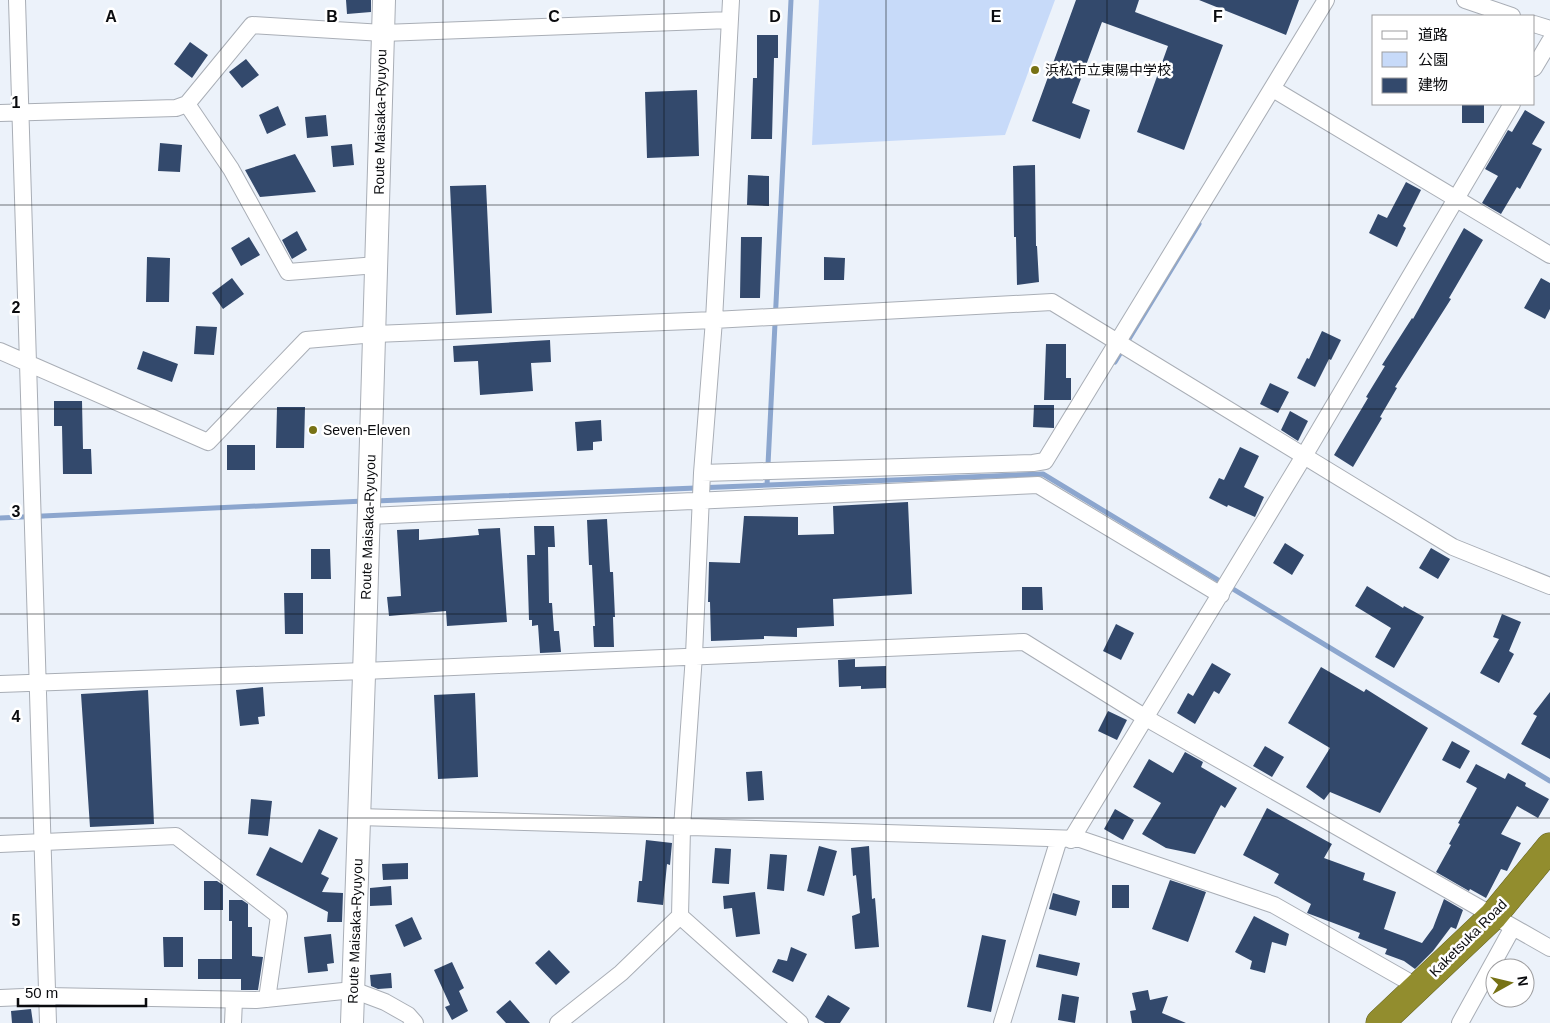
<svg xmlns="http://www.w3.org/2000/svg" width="1550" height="1023" viewBox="0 0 1550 1023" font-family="Helvetica,'Noto Sans JP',sans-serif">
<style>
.green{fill:#c7daf9}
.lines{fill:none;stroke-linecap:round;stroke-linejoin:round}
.stream{stroke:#8ca6ce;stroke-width:5}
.building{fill:#33496c}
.street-casing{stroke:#a9aeb6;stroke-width:18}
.secondary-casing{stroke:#a9aeb6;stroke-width:24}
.highway-casing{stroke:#626023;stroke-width:29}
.street{stroke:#fff;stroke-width:16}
.secondary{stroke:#fff;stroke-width:22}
.highway{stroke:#928d2e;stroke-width:28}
.grid{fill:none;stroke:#0a0b0e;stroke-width:1;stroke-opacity:0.55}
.poi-dot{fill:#777215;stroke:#fff;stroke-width:2}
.labels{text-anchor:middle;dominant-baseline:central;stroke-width:5;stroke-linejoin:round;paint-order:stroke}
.poi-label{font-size:14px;fill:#0a0b0e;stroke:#fff;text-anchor:start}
.street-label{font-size:14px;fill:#0a0b0e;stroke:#fff}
.grid-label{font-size:16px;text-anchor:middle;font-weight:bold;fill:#0a0b0e;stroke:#fff;stroke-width:5;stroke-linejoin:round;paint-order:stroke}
</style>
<rect width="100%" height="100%" fill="#ecf2fa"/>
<path class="green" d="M819,0H1055L1005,135L812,145Z"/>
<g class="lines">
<path class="stream" d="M1115,362L1199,224
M767,485L791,0
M375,501L1043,474L1550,781
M0,518L364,501"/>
</g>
<path class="building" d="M346,0H371V12L347,14Z
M1076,0H1139L1135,12L1223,45L1184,150L1137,132L1168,46L1102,22L1072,103L1090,110L1080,139L1032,121Z
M1199,0H1299L1286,35Z
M757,35H778V58H774L772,139H751L753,78H757Z
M190,42L208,55L192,78L174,64Z
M246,59L259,75L242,88L229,72Z
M697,90L699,156L647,158L645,92Z
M1462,104H1484V123H1462Z
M278,106L286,125L267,134L259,115Z
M1525,110L1545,122L1532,144L1542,149L1520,189L1517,187L1501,214L1482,203L1498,176L1485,169L1508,130L1512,132Z
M326,115L328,136L307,138L305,117Z
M160,143L182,145L180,172L158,171Z
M352,144L354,165L333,167L331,146Z
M295,154L316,192L260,197L245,170Z
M1035,165L1036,246H1037L1039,282L1017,285L1016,237H1014L1013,166Z
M748,175L769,176V206L747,205Z
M1406,182L1421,190L1403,226L1406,228L1397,247L1369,233L1378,214L1387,218Z
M486,185L492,313L456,315L450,186Z
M1464,228L1483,240L1449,298L1451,299L1395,387L1397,388L1380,417L1382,418L1353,467L1334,455L1368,398L1366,397L1385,366L1382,365L1412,318L1413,319Z
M297,231L307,250L292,259L282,240Z
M249,237L260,255L241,266L231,248Z
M741,237H762L760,298H740Z
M147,257L170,258L169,302H146Z
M824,257L845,258L844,280H824Z
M232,278L244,294L223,309L212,293Z
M1541,278L1550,283V309L1545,319L1524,308Z
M196,326L217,327L214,355L194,354Z
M1322,331L1341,340L1331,360L1329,359L1315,387L1297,378L1307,358L1309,359Z
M550,340L551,362L531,363L533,391L480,395L478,361L454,362L453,346Z
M1046,344H1066V378H1071V400H1044Z
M143,351L178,364L172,382L137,369Z
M1270,383L1289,392L1278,413L1260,404Z
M54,401H82L83,449H91L92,474H63L62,426H54Z
M1034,405H1054V428L1033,427Z
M277,407H305L304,448H276Z
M1290,411L1308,421L1298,441L1281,430Z
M601,420L602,441L593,442V450L577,451L575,422Z
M227,445H255V470H227Z
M1240,447L1259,456L1244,487L1264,497L1255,517L1228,505L1227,507L1209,498L1219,478L1224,480Z
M908,502L912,594L833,599L834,626L797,628V637L764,636V639L711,641L710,602H708L709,562L740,563L744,516L798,517V535L834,534L833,506Z
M607,519L610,572H613L615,617H613L614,647H594L593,626H595L592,565H589L587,520Z
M534,526H554L555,547H548L549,603H552L554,631H559L561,652L540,653L538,625L532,626V620H529L527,555H535Z
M500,528L507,622L447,626L446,611L389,616L387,597L401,596L397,530L419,529V540L479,535L478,529Z
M1285,543L1304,555L1292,575L1273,563Z
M1431,548L1450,559L1438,579L1419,568Z
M311,549H330L331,579H311Z
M1367,586L1403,608L1404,606L1424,617L1394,668L1375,657L1391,628L1355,606Z
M1022,587H1042L1043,610H1022Z
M284,593H303V634H285Z
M1502,614L1521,622L1509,651L1514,654L1499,683L1480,673L1499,639L1493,637Z
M1116,624L1134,633L1121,660L1103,651Z
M855,659V667L886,666V688L861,689V686L839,687L838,660Z
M1212,663L1231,674L1219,694L1214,691L1195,724L1177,713L1188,693L1193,696Z
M1321,667L1364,692L1366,689L1428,728L1380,813L1330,792L1324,800L1306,787L1330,748L1288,723Z
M263,687L265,716L258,717L259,724L240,726L236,690Z
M148,690L154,824L90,827L81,694Z
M1550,692V691V759L1521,744L1537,716L1533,714Z
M475,693L478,777L438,779L434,695Z
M1108,711L1127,720L1117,740L1098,731Z
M1452,741L1470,751L1460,769L1442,760Z
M1265,746L1284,757L1272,777L1253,766Z
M1185,752L1203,762L1201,767L1237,788L1225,808L1221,805L1195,854L1166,848L1142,834L1161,803L1133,787L1149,759L1173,773Z
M1476,764L1505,779L1508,773L1526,783L1525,786L1549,799L1538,818L1517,806L1501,834L1521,843L1507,871L1501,869L1486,898L1470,889L1469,891L1436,872L1451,845L1449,844L1460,824L1458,823L1477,788L1466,782Z
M762,771L764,800L748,801L746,772Z
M251,799L272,801L268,836L248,834Z
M1267,808L1332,844L1324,858L1365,873L1363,880L1396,892L1384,929L1422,943L1433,928L1444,899L1463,910L1456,929L1451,927L1433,951L1415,969L1404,961L1385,954L1387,949L1358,938L1360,933L1307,913L1311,904L1274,883L1279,874L1243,855Z
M1115,809L1134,820L1123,840L1104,829Z
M319,829L338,838L321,874L329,878L322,892L343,893L342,922H327L328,912L256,875L270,847L302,863Z
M646,840L672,843L670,865L667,864L663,905L637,902L639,881H642Z
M819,846L837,851L824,896L807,891Z
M869,846L872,899L875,898L879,947L855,949L852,916L860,913L856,875L853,876L851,848Z
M715,848L731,849L729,884L712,883Z
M770,854L787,855L784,891L767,889Z
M408,863V879L383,880L382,864Z
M1170,880L1206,892L1188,942L1152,929Z
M204,881H217L223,885V910H204Z
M1112,885H1129V908H1112Z
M391,886L392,905L370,906V888Z
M755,892L760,934L736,937L732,908L724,909L723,896Z
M1053,893L1080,901L1076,916L1049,909Z
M229,900H242L248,904V927H252V956L263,957L258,990H241V979H198V959H232V921H229Z
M1254,916L1289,934L1286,946L1272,942L1265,973L1250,969L1252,961L1235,952Z
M412,917L422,939L404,947L395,925Z
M331,934L334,963L327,964L328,971L308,973L304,937Z
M982,935L1006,940L991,1012L967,1007Z
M163,937H183V967H164Z
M791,947L807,954L793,982L772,972L778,959L787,961Z
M549,950L570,972L556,985L535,963Z
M1039,954L1080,963L1077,976L1036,967Z
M452,962L464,988L459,991L468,1011L452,1020L445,1007L450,1005L434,970Z
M391,973L392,988L378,989L371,986L370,975Z
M1148,990L1150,1000L1168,996L1162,1013L1186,1023H1132L1130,1011L1136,1010L1132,993Z
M1062,994L1079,997L1075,1023L1058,1020Z
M828,995L850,1008L840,1023H825L815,1017Z
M510,1000L530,1023H506L496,1012Z
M31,1009L33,1023H12L11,1011Z"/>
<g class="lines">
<g class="street-casing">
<path id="street" d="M17,0L48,1023
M731,0L714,320L702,473L694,655L682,828L680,916L800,1023
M1465,0L1512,16
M1534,24L1550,29
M1534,68L1550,41
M1273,89L1550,255
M187,104L231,169L288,272L377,265
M0,113L176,108L187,104L252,25L383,33L730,20
M0,351L208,442L306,340L375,334L714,320L1052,302L1453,547L1550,586
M702,473L1033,463L1045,461L1326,0
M369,516L1038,485L1221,595
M0,684L364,671L1024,642L1146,718L1550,948
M359,817L1080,839L1274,905L1418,987
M1071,840L1304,456L1512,104
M0,844L176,836L279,916L267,999
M0,998L47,996L256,1000L353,990L385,1002L408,1015L415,1023
M233,1023L234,1000
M558,1023L621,973L680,916
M1002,1023L1059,839
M1460,1023L1513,927"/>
</g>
<g class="secondary-casing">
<path id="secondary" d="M352,1023L364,675L384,0"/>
</g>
<g class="highway-casing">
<path id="highway" d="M1380,1023L1493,916L1550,847"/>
</g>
<use href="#street" class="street"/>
<use href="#secondary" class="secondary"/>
<use href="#highway" class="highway"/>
</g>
<path class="grid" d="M221,0V1023M443,0V1023M664,0V1023M886,0V1023M1107,0V1023M1329,0V1023M0,205H1550M0,409H1550M0,614H1550M0,818H1550"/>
<g class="poi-dot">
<circle cx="1035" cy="70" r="5"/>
<circle cx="313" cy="430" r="5"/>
</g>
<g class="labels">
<g class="poi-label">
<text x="1045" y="70">浜松市立東陽中学校</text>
<text x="323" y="430">Seven-Eleven</text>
</g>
<g class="street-label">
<text transform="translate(380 122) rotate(-89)">Route Maisaka-Ryuyou</text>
<text transform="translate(368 527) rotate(-88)">Route Maisaka-Ryuyou</text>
<text transform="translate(355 931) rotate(-88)">Route Maisaka-Ryuyou</text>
<text transform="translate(1468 938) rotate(-45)">Kaketsuka Road</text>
</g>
</g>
<g class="grid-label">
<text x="111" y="22">A</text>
<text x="332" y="22">B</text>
<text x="554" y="22">C</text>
<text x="775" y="22">D</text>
<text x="996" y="22">E</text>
<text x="1218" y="22">F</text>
<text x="16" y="108">1</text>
<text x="16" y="313">2</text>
<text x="16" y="517">3</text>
<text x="16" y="722">4</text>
<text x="16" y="926">5</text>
</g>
<rect x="1372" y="15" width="162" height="90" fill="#ffffff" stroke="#9d9d9f"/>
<rect x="1382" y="31" width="25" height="8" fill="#ffffff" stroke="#9d9d9f"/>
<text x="1418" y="40" font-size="15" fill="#0a0b0e">道路</text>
<rect x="1382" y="52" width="25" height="15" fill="#c7daf9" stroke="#9d9d9f"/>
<text x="1418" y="65" font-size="15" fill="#0a0b0e">公園</text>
<rect x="1382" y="78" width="25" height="15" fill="#33496c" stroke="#9d9d9f"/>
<text x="1418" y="90" font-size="15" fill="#0a0b0e">建物</text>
<g transform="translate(1510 983) rotate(82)"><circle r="24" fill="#ffffff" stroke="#9d9d9f"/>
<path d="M0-4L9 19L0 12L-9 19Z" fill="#777215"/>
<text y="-8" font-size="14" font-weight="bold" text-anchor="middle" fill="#0a0b0e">N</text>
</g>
<path d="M18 998v8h128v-8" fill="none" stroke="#0a0b0e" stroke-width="2.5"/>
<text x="25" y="998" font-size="15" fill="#0a0b0e" stroke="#ffffff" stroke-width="4" paint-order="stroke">50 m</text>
</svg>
